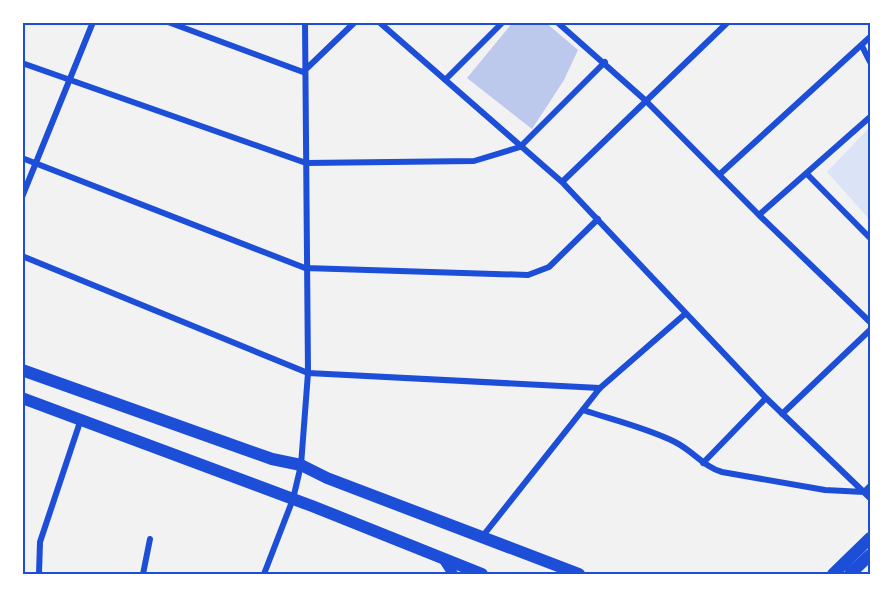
<svg xmlns="http://www.w3.org/2000/svg" width="893" height="597" viewBox="0 0 893 597" font-family="'Space Grotesk',sans-serif">
<style>
.green{fill:#dbe4f7}
.building{fill:#bdc9ec}
.lines{fill:none;stroke-linecap:round;stroke-linejoin:round}
.minor{stroke:#1d4ed8;stroke-width:6}
.tertiary{stroke:#1d4ed8;stroke-width:10}
.secondary{stroke:#1d4ed8;stroke-width:12}
.neatline{fill:none;stroke:#1d4ed8;stroke-width:2}
</style>
<rect width="100%" height="100%" fill="#f2f2f2"/>
<path class="green" d="M870,127V220L827,172Z"/>
<path class="building" d="M513,22H545L578,50L564,80L532,129L467,78Z"/>
<g class="lines">
<path class="minor" d="M168,22L303,72L355,22
M379,22L562,182L766,398L870,498
M557,22L645,100L759,215L870,322
M862,46L870,62
M22,63L306,163L474,161L520,147L605,62
M445,80L503,22
M22,158L305,268L528,275L549,267L598,219
M720,174L870,37
M807,174L870,238
M562,182L728,22
M22,197L93,22
M759,215L870,117
M22,256L308,373L600,388
M583,410C613,420 647,428 675,442C693,451 704,467 722,472L825,490L864,492L870,486
M782,414L870,330
M703,463L766,398
M482,537L600,388L685,314
M39,574L40,542L81,419
M143,574L150,539
M264,574L293,499L301,465L308,373L305,22"/>
<path class="tertiary" d="M444,560L453,574"/>
<path class="secondary" d="M22,370L272,459L301,465L327,478L579,574
M22,398L312,506L482,574
M833,574L870,538
M850,574L870,555"/>
</g>
<rect width="893" height="597" fill="none" stroke="#ffffff" stroke-width="48"/>
<rect x="24" y="24" width="845" height="549" class="neatline"/>
</svg>
